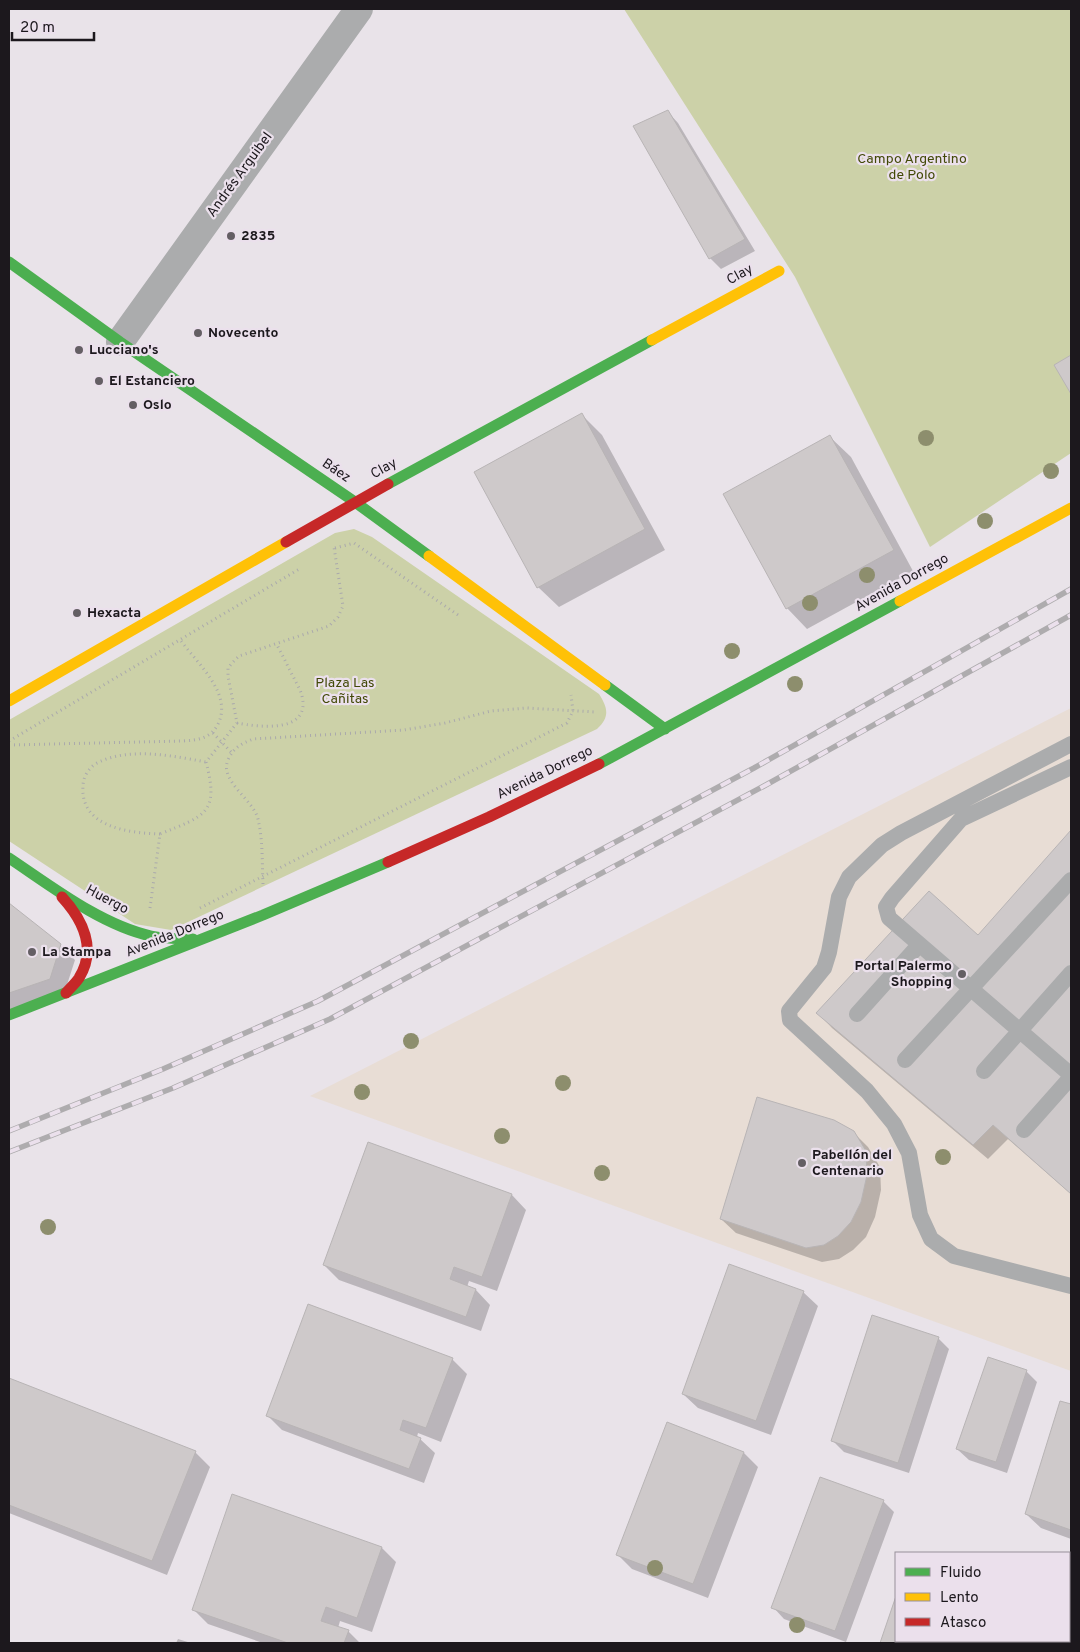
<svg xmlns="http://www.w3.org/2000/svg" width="1080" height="1652" viewBox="0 0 1080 1652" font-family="Overpass,sans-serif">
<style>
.commercial{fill:#e8ddd5}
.green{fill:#ccd1a8}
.shadow{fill:#0003}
.building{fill:#cec9ca;stroke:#b8b4b5}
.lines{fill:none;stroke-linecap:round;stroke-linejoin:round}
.path{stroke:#aaa9ac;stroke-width:3;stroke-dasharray:1 4;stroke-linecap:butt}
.lane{stroke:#abacad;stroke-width:16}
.street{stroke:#abacad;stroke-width:28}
.fast{stroke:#4caf50;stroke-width:11}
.slow{stroke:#ffc107;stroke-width:11}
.jam{stroke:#c62828;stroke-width:11}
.rail-casing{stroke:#aeacae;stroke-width:5.5}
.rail{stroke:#ebe0ec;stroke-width:4;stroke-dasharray:11;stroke-linecap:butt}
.tree{fill:#8d8e6d}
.poi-dot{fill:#645f64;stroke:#ebe0ec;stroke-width:2}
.labels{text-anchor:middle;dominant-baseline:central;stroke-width:4.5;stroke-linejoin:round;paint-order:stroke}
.park-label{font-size:14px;fill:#424907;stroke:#ebe0ec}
.street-label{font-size:14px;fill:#1c181d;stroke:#ebe0ec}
.poi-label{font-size:14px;font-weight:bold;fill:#1c181d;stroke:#ebe0ec;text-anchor:start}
</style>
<rect width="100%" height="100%" fill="#e9e3e9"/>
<path class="commercial" d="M1071,708V1371L310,1096Z"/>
<path class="green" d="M624,9H1071V453L930,547L795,277Z
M354,529L372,537L599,694C608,708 610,717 597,729L171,930L135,924L9,841V720L335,533Z"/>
<path class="shadow" d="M667,111L678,123L755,251L721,269L710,258Z
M582,415L602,435L665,550L559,607L538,587Z
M830,437L851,457L913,571L807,629L787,608L724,495Z
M1071,832V1194L1008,1139L988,1159L832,1028L818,1013L978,937Z
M9,905L60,945L75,960L64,994L9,1012Z
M853,1132L868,1147L880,1167L881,1190L875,1217L866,1237L853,1250L839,1259L822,1262L736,1233L721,1219Z
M512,1195L526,1210L497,1291L469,1281L467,1287L476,1290L490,1305L481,1331L339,1280L324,1265Z
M803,1292L818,1306L771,1435L698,1408L683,1394Z
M938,1338L949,1349L909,1473L844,1452L833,1441Z
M452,1359L467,1374L441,1442L418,1433L417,1437L420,1439L435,1453L424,1483L282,1430L268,1416Z
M1026,1371L1037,1382L1007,1473L969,1460L957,1449Z
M9,1379L195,1452L210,1467L167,1575L9,1513Z
M1061,1402L1071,1406V1539L1041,1528L1026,1514Z
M744,1453L758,1467L708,1598L632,1569L617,1554Z
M233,1496L382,1548L396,1562L372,1632L340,1621L338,1628L348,1631L360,1643H263L208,1624L193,1609Z
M883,1501L894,1512L846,1642L784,1619L773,1607Z
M896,1600V1641H946L945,1643H881Z
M1069,1616L1071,1617V1643H984L985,1641H1069Z
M178,1639L191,1643H176Z"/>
<path class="building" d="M668,110L745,239L709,259L633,126Z
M1071,355V394L1054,365Z
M582,413L645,529L537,588L474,472Z
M830,435L894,550L786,609L723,494Z
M1071,830V1194L993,1125L973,1145L816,1013L929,891L978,935Z
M9,903L61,944L50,979L9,993Z
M757,1097L834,1120L854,1131L866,1151L867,1175L861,1202L851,1222L838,1236L824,1245L806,1248L720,1219Z
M368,1142L512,1194L482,1277L454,1267L450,1279L476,1289L466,1317L323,1265Z
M729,1264L804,1291L756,1421L682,1394Z
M308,1304L453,1358L426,1428L403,1420L400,1430L421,1438L409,1469L266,1416Z
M872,1315L939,1337L898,1463L831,1441Z
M988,1357L1027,1370L996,1462L956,1449Z
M9,1378L196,1451L152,1561L9,1505Z
M1060,1401L1071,1404V1530L1025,1514Z
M667,1422L744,1452L693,1584L616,1555Z
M820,1477L884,1500L835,1631L771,1608Z
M232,1494L382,1547L357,1618L326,1607L321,1621L349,1630L344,1643H288L192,1610Z
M896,1596V1641H931L930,1643H880Z
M1069,1615H1071V1643H982L983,1641H1069Z"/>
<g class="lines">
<path class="path" d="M335,548L354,543L458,615
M237,723C258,727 311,734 302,696C301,691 298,686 296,682C289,669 283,656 276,643
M213,733L231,752
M9,741L301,568
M9,745L183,741C197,740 209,739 217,726C235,694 196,663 179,638
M160,834C128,833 80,827 83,786C83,776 90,766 99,762C131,747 173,756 206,762
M263,884C262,863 263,840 258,819C253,799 219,781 228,760C233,748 241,744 253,739L404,730L445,723L491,711L527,708L595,712
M150,908L160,834C204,816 220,814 206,762L237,723L228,676V668L233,662L239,656L329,626L338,617L343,606L334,547
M200,908L567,723L573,711L571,695"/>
<path class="lane" d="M1071,744L901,833L882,845L849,877L839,897L829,952L824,968L789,1011L790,1020L867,1091L894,1124L909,1153L920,1215L931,1239L954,1256L1071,1286
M1071,767L961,819L892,898L886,907L889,918L1071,1075
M857,1014L919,945
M905,1060L1071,880
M984,1071L1071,973
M1024,1130L1071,1077"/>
<path class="street" d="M120,342L359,9"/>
<path class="fast" d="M9,262L120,342L355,502L429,556
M388,484L652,340
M605,685L665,729
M599,764L900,601
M9,858C51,886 101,925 151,936C165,939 179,939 193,939
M9,1015L263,915L388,862"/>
<path class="slow" d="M652,340L779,271
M429,556L605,685
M900,601L1071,508
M9,701L286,542"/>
<path class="jam" d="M286,542L388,484
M388,862L489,817L599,764
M62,897C83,920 97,949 79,978C75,984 70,988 66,993"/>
<g class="rail-casing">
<path id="rail" d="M9,1131L163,1069L318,1001L754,768L1071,589
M9,1152L173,1088L330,1019L764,786L1071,615"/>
</g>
<use href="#rail" class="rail"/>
</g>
<g class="tree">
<circle cx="926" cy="438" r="8"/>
<circle cx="1051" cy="471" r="8"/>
<circle cx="985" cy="521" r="8"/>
<circle cx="867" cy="575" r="8"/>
<circle cx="810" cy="603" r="8"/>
<circle cx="732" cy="651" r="8"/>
<circle cx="795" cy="684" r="8"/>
<circle cx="411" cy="1041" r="8"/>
<circle cx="563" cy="1083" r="8"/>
<circle cx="362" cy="1092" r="8"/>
<circle cx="502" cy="1136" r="8"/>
<circle cx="943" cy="1157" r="8"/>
<circle cx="602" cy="1173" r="8"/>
<circle cx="48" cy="1227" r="8"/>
<circle cx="655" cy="1568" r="8"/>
<circle cx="797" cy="1625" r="8"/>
</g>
<g class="poi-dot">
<circle cx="231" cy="236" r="5"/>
<circle cx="198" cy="333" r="5"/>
<circle cx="79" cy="350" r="5"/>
<circle cx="99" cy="381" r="5"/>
<circle cx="133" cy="405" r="5"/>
<circle cx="77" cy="613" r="5"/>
<circle cx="32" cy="952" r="5"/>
<circle cx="962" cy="974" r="5"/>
<circle cx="802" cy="1163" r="5"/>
</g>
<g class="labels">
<g class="park-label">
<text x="912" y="159">Campo Argentino<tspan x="912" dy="16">de Polo</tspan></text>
<text x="345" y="683">Plaza Las<tspan x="345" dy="16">Cañitas</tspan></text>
</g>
<g class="street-label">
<text transform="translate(240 175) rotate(-54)">Andrés Arguibel</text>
<text transform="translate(740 275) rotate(-29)">Clay</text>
<text transform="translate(384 469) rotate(-29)">Clay</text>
<text transform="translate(336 471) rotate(34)">Báez</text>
<text transform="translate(902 583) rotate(-29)">Avenida Dorrego</text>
<text transform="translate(545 773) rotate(-26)">Avenida Dorrego</text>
<text transform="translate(107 900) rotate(28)">Huergo</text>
<text transform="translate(175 934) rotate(-22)">Avenida Dorrego</text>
</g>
<g class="poi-label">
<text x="241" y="236">2835</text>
<text x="208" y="333">Novecento</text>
<text x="89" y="350">Lucciano's</text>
<text x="109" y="381">El Estanciero</text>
<text x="143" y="405">Oslo</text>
<text x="87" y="613">Hexacta</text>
<text x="42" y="952">La Stampa</text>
<text x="952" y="966" text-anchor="end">Portal Palermo<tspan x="952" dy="16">Shopping</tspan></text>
<text x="812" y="1155">Pabellón del<tspan x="812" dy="16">Centenario</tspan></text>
</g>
</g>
<rect width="1080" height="1652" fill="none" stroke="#1c181d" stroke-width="20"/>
<rect x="895" y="1552" width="175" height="90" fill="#ebe0ec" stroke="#989099"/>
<rect x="905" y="1568" width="25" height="8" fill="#4caf50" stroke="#989099"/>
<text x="940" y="1577" font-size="15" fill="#1c181d">Fluido</text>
<rect x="905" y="1593" width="25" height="8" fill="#ffc107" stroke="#989099"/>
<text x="940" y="1602" font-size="15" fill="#1c181d">Lento</text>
<rect x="905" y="1618" width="25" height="8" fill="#c62828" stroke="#989099"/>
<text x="940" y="1627" font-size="15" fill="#1c181d">Atasco</text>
<path d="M12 32v8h82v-8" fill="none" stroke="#1c181d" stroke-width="2.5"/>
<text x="20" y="32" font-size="15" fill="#1c181d" stroke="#ebe0ec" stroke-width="4" paint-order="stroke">20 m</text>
</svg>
